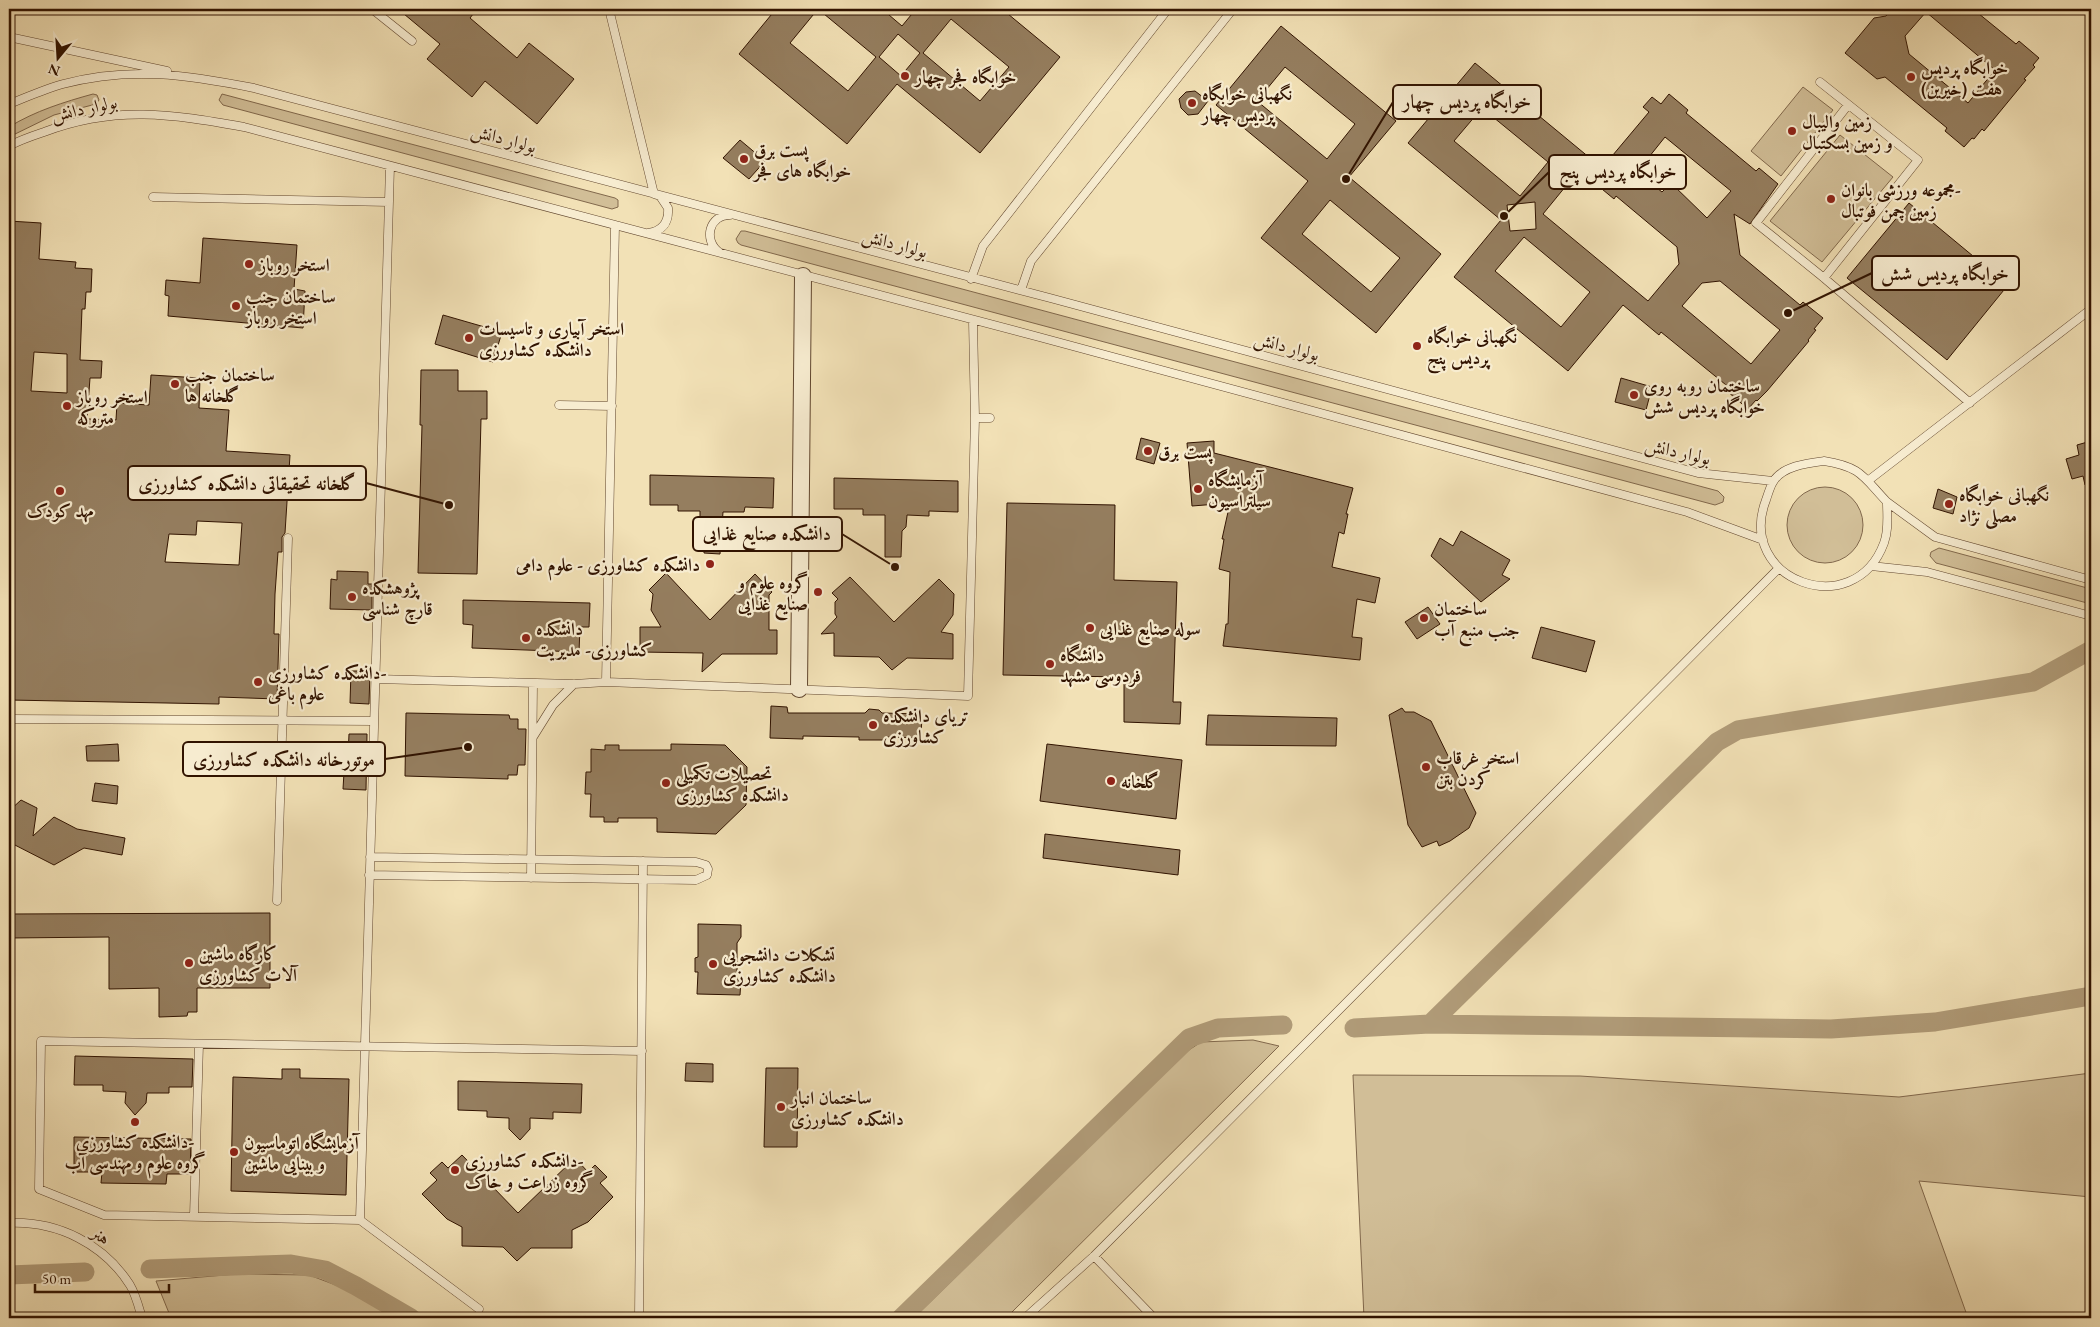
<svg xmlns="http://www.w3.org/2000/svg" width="2100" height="1327" viewBox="0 0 2100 1327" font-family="'EB Garamond',Amiri,serif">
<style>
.green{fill:#d1be97;stroke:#81684c}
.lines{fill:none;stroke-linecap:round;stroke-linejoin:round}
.canal{stroke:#b09b78;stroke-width:19}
.building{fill:#957e5f;stroke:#311300;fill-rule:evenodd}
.lane-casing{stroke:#61462e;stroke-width:9}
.street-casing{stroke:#61462e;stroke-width:18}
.lane{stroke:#f7ecd0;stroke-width:8}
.street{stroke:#f7ecd0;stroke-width:16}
.poi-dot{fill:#8f2418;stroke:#f7ecd0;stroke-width:2}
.labels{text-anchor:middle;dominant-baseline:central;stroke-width:4.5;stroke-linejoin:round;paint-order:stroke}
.poi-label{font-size:18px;font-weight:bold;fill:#311300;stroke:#f7ecd0;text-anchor:start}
.street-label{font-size:18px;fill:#311300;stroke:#f7ecd0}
.leader{fill:none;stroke:#311300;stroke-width:2}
.callout-dot{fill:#311300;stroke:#f7ecd0;stroke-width:2}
.callout{fill:#f7ecd0;stroke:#311300;stroke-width:2}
.callout-label{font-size:19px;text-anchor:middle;font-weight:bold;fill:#311300}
</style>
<rect width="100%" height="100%" fill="#f2e1b6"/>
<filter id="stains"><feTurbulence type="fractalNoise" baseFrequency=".004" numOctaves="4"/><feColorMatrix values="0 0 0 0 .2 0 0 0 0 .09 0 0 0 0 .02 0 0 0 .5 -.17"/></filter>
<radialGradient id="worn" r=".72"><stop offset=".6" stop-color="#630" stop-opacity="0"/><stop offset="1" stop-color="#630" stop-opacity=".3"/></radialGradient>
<path class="green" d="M1803,87L1833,110L1781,176L1751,151Z
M93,94L97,95L99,100L96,104L54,115L9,137V127C35,111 64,102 93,94Z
M222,94L615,198L618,200V207L612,209L223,105L219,100Z
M1840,135L1893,177L1822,262L1770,221Z
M741,231H745L1718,491L1724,497L1723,502L1715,505L741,245L738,243L736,239Z
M1787 525a38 38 0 1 1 76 0a38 38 0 1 1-76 0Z
M1939,548L2091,589V604L1936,563L1930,556L1931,552Z
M1253,1040L1279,1046L1006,1318H914L1180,1056L1201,1042Z
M2091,1073V1197L1919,1181L1968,1318H1364L1353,1075L1580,1076L1899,1097Z
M236,1274L309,1275L357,1293L397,1318H171L156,1281Z"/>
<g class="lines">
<path class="canal" d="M1430,1024L1717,742L1738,730L2033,682L2091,650
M1354,1028L1430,1024L1831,1029L1935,1022L2091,996
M150,1269L291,1264L325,1270L356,1286L411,1318
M9,1275L85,1272
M901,1318L1189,1038L1218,1028L1283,1025"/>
</g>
<path class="building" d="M398,9H477L470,18L517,58L529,43L574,79L537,124L485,81L472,97L427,59L440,44Z
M776,9H882L902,26L916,9H1002L1060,57L980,153L897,84L847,144L739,54ZM818,9L876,57L848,91L790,43ZM951,19L1009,67L980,101L923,53ZM898,34L920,53L901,76L879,57Z
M1892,9H1973L2016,44L2019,41L2039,58L2033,65L2035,67L2024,79L2026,80L1984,131L1982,129L1974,139L1972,138L1964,147L1945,131L1947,128L1885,77L1877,79L1845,53L1874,18L1886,16ZM1926,12L1995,70L1968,103L1909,54L1905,36Z
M1281,26L1396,121L1349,177L1441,254L1376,333L1261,238L1308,181L1216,105ZM1285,67L1355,124L1327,159L1257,101ZM1330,200L1400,258L1371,292L1302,234Z
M1475,63L1602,168L1649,112L1643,107L1652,97L1661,104L1669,94L1688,110L1686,113L1756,171L1759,168L1778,184L1750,224L1734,214L1740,255L1800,305L1803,302L1823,318L1814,329L1816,330L1808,340L1809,341L1767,391L1757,401L1756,400L1748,409L1728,392L1731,389L1661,332L1659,335L1623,305L1568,371L1454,277L1501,220L1408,143ZM1482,108L1548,162L1520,196L1454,141ZM1665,137L1731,191L1707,218L1671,183L1662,192L1637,172ZM1579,170L1614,199L1616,196L1677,247L1679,264L1648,301L1543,214ZM1535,202L1536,229L1510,231L1507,205ZM1524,237L1590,292L1561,327L1495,271ZM1720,281L1780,330L1751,364L1682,306L1702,283Z
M1195,91L1208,101L1198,114L1188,115L1181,108L1179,99L1186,92Z
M740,140L765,161L749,179L723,158Z
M1909,203L2008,285L1947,360L1847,278Z
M9,221L41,223L39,259L76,262L75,268L92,269L91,292H86L85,309H82L80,360L102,361L101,378H90L87,419L116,420L117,403L149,405L151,375L200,378L199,408L229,410L226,451L290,455L285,533L282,537V552H278L275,594L274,634H279L277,699L219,697V704L9,700ZM34,352L67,354V393L31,391ZM197,521L242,523L239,565L165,562L169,534L196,535Z
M203,238L297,245L294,289L305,291L303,328L168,316L169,296L165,295L166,280L200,283Z
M443,315L502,332L493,362L435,344Z
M421,370H458V391H487V419H481L477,574L418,573L422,425H420Z
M1621,378L1652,387L1646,410L1615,402Z
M1141,438L1160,443L1154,464L1136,459Z
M1214,441V453L1353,488L1346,514H1348L1344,534L1339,532L1332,567L1380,578L1375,603L1357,599L1352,637L1362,638L1360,660L1223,646L1226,624H1228L1230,572L1219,569L1224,539H1222L1230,503L1192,506L1187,443Z
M2091,441V484L2085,485L2083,476L2072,479L2066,459L2079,455L2077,445Z
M650,475L774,478L773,508L745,507L744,512H723L720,554L704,553V527L700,522V511H678V505H650Z
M834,478L958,481V512L929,511V516L907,515L906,527L902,531L901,557H885V515H863V509H834Z
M1938,489L1957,497L1953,514L1933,508Z
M1007,503L1115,505L1114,580L1177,582L1173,702H1181L1180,724L1124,722V677L1003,675Z
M1461,531L1510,560L1502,575L1510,579L1481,602L1431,556L1440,538L1453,546Z
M337,571L368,572V584H372V610L330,609L331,579L337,580Z
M666,573L710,620L755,574L772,592L769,595V630H777V654H722L702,672L703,653L640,652V627H661L651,610L653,594L649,590Z
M850,577L894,622L939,579L954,594L953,615L941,632L953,634V659L907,658L892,670L879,657L834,656V633L821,634L837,617L835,614V602L838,599L832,593Z
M463,600L590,603L589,627H580L579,652L472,648L473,625L463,624Z
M1428,607L1440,624L1417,639L1405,622Z
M1541,627L1595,641L1586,672L1532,658Z
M351,671H370L369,704L350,703Z
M771,706L787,707L788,713H865L869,709L879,710L882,713L922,714L921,738L887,737V740H859V737L803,736V739L770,738Z
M1402,708L1405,712H1414L1431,721L1476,813L1469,828L1450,841L1439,846L1437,841L1422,847L1408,825L1389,715Z
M406,713L509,715L510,719H518V729H526L525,765H518L517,775H508V779L405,776Z
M1208,715L1337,718L1336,746L1206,745Z
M349,734H367L366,790L343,789L345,756H348Z
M118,744L119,761H87L86,746Z
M671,744L725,745L747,767L746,805L716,834L657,832V818H618V822H604V817H590L591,794H585L586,772H591V749L605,750V745H619V750H671Z
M1047,744L1182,760L1176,819L1040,801Z
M95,783L118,786L117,804L92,801Z
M21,800L37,808L33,836L54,817L77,829L125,838L122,855L84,848L54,865L9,842V811Z
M1045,834L1180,850L1178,875L1043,858Z
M270,913V988H197V1012H188L187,1016L159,1017V988L109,989V937L9,938V914Z
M698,924L741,925V937L737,943V980H741L740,995L697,994L698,972H695V958L698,957Z
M75,1056L193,1059L192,1087H169V1093H147L146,1103L135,1115L125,1103L126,1092L103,1091V1085H74Z
M686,1063L713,1064V1082L685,1081Z
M766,1068H798L797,1147H764Z
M282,1069H300V1078L349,1079L346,1195L231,1191L233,1077L282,1079Z
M458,1081L582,1084L581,1113L553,1112V1119L530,1118V1129L520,1140L509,1129V1118L487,1117V1111L458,1110Z
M74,1137L191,1139L190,1174H167L166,1184L101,1183L102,1172H74Z
M462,1155L518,1213L575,1158L588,1172L595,1165L607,1177L600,1183L613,1197L588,1222L572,1230V1248H531L517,1261L503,1247L462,1246V1227L447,1219L422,1194L437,1180L430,1173L442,1162L448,1168Z"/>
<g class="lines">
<g class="lane-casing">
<path id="lane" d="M372,9L412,41
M609,9L654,194L660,196L668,208C669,222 663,231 648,233
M9,37L167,71
M1820,82L1918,160L1824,278
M9,104C27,97 45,89 63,84C130,66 188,75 254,88L1050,298L1698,473L1773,481
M1848,105L1756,223L1824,278L1970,403
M9,146C20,140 32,136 44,132C115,105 172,114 244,127L1039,337L1687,512L1763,540
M153,197L389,202
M719,252C703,240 709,215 730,215
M971,279L983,246L1168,9
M1021,290L1031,261L1233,9
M559,405L612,406
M975,418H990
M1824,461C1862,467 1863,477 1887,502C1887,515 1889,530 1884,543C1854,624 1735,580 1766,500C1768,494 1770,487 1773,482C1782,466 1808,463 1824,461Z
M1869,480L2091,309
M1887,502L1935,537L2091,580
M1871,566L1927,572L2091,616
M375,679L574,684L606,682L968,696L975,418L973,321
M606,682L615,225
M9,719L374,721
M533,737L553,705L574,684
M369,875L696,880L707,875L708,869L706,865L696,862L370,857
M531,878L533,683
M277,901L288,538
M194,1216L199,1044
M360,1220L390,166
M9,1223C58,1221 104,1244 130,1285C136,1295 139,1308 142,1318
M1094,1256L1154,1318
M479,1309L360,1220L104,1215L39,1189L41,1041L642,1051
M639,1318L643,861
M1025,1318L1094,1256L1779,568"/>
</g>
<g class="street-casing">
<path id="street" d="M799,689L803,276"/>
</g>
<use href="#lane" class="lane"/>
<use href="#street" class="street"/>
</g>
<g class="poi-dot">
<circle cx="905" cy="76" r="5"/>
<circle cx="1911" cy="77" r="5"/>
<circle cx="1192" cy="103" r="5"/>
<circle cx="1792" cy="131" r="5"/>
<circle cx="744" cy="159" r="5"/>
<circle cx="1831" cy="199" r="5"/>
<circle cx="249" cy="264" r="5"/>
<circle cx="236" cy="306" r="5"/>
<circle cx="469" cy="338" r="5"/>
<circle cx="1417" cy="346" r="5"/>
<circle cx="175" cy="384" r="5"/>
<circle cx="1634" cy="395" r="5"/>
<circle cx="67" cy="406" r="5"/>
<circle cx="1148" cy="451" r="5"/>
<circle cx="1198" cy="489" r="5"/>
<circle cx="60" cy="491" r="5"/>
<circle cx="1949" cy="504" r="5"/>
<circle cx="710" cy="564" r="5"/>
<circle cx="818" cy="592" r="5"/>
<circle cx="352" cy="597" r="5"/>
<circle cx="1424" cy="618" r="5"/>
<circle cx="1090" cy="628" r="5"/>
<circle cx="526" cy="638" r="5"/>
<circle cx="1050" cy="664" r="5"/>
<circle cx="258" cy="682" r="5"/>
<circle cx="873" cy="725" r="5"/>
<circle cx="1426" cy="767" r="5"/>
<circle cx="1111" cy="781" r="5"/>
<circle cx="666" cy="783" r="5"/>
<circle cx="189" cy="963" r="5"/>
<circle cx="713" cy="964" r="5"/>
<circle cx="781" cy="1107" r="5"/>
<circle cx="135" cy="1122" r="5"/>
<circle cx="234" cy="1152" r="5"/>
<circle cx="455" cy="1170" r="5"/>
</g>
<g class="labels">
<g class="poi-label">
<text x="1921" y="67">خوابگاه پردیس<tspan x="1921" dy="21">هفت (خیرین)</tspan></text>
<text x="915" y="76">خوابگاه فجر چهار</text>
<text x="1202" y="93">نگهبانی خوابگاه<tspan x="1202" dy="21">پردیس چهار</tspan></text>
<text x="1802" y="121">زمین والیبال<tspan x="1802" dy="21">و زمین بسکتبال</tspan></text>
<text x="754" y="149">پست برق<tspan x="754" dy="21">خوابگاه های فجر</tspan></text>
<text x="1841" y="189">مجموعه ورزشی بانوان-<tspan x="1841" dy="21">زمین چمن فوتبال</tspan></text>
<text x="259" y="264">استخر روباز</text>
<text x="246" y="296">ساختمان جنب<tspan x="246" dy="21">استخر روباز</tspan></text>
<text x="479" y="328">استخر آبیاری و تاسیسات<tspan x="479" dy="21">دانشکده کشاورزی</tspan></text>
<text x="1427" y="336">نگهبانی خوابگاه<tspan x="1427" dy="21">پردیس پنج</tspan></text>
<text x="185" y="374">ساختمان جنب<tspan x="185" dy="21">گلخانه ها</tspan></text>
<text x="1644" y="385">ساختمان روبه روی<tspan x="1644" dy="21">خوابگاه پردیس شش</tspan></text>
<text x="77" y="396">استخر روباز<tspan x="77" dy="21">متروکه</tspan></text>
<text x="1158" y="451">پست برق</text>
<text x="1208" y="479">آزمایشگاه<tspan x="1208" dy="21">سیلتراسیون</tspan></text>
<text x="1959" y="494">نگهبانی خوابگاه<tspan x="1959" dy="21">مصلی نژاد</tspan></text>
<text x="60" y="510" text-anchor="middle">مهد کودک</text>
<text x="700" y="564" text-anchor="end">دانشکده کشاورزی - علوم دامی</text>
<text x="808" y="582" text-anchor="end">گروه علوم و<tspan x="808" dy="21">صنایع غذایی</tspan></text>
<text x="362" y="587">پژوهشکده<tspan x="362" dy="21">قارچ شناسی</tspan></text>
<text x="1434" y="608">ساختمان<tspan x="1434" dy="21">جنب منبع آب</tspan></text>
<text x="536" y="628">دانشکده<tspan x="536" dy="21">کشاورزی- مدیریت</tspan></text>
<text x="1100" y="628">سوله صنایع غذایی</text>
<text x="1060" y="654">دانشگاه<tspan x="1060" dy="21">فردوسی مشهد</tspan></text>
<text x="268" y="672">دانشکده کشاورزی-<tspan x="268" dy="21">علوم باغی</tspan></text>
<text x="883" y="715">تریای دانشکده<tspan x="883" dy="21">کشاورزی</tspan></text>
<text x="1436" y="757">استخر غرقاب<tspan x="1436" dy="21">کردن بتن</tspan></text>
<text x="676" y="773">تحصیلات تکمیلی<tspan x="676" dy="21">دانشکده کشاورزی</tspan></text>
<text x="1121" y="781">گلخانه</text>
<text x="199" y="953">کارگاه ماشین<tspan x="199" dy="21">آلات کشاورزی</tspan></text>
<text x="723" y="954">تشکلات دانشجویی<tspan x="723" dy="21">دانشکده کشاورزی</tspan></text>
<text x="791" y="1097">ساختمان انبار<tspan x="791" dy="21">دانشکده کشاورزی</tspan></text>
<text x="135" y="1141" text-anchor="middle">دانشکده کشاورزی-<tspan x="135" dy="21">گروه علوم و مهندسی آب</tspan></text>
<text x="244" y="1142">آزمایشگاه اتوماسیون<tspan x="244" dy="21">و بینایی ماشین</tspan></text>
<text x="465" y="1160">دانشکده کشاورزی-<tspan x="465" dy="21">گروه زراعت و خاک</tspan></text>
</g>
<g class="street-label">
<text transform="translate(84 108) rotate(-12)">بولوار دانش</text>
<text transform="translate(504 138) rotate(15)">بولوار دانش</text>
<text transform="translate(895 243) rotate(15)">بولوار دانش</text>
<text transform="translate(1287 346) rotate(15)">بولوار دانش</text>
<text transform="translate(1678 451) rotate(13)">بولوار دانش</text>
<text transform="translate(101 1235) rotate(33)">هنر</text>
</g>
</g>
<path class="leader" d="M1346 179L1393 102M1504 216L1549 172M1788 313L1872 273M449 505L366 483M895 567L842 534M468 747L385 759"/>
<g class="callout-dot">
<circle cx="1346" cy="179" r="5"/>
<circle cx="1504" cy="216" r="5"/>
<circle cx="1788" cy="313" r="5"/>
<circle cx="449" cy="505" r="5"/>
<circle cx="895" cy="567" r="5"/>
<circle cx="468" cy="747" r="5"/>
</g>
<g class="callout">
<rect x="1393" y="85" width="148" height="34" rx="5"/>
<rect x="1549" y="155" width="137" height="34" rx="5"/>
<rect x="1872" y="256" width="147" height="34" rx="5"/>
<rect x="128" y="466" width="238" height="34" rx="5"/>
<rect x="693" y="517" width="149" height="34" rx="5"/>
<rect x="183" y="742" width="202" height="34" rx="5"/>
</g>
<g class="callout-label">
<text x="1467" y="108">خوابگاه پردیس چهار</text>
<text x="1618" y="178">خوابگاه پردیس پنج</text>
<text x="1945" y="280">خوابگاه پردیس شش</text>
<text x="247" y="490">گلخانه تحقیقاتی دانشکده کشاورزی</text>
<text x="767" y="540">دانشکده صنایع غذایی</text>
<text x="284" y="766">موتورخانه دانشکده کشاورزی</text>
</g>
<rect width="2100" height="1327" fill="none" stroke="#f2e1b6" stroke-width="30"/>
<rect x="10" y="10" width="2080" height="1307" fill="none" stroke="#311300" stroke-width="2.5"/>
<rect x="15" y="15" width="2070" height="1297" fill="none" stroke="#311300"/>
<g transform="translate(58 58) rotate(198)" stroke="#f7ecd0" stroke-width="4" paint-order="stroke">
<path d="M0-4L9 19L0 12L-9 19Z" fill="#311300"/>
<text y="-8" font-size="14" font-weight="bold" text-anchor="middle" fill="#311300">N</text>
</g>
<path d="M35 1284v8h134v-8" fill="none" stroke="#311300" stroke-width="2.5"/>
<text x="42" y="1284" font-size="15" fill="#311300" stroke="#f7ecd0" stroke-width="4" paint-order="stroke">50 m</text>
<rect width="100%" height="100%" filter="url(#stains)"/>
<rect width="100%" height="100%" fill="url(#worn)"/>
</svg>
